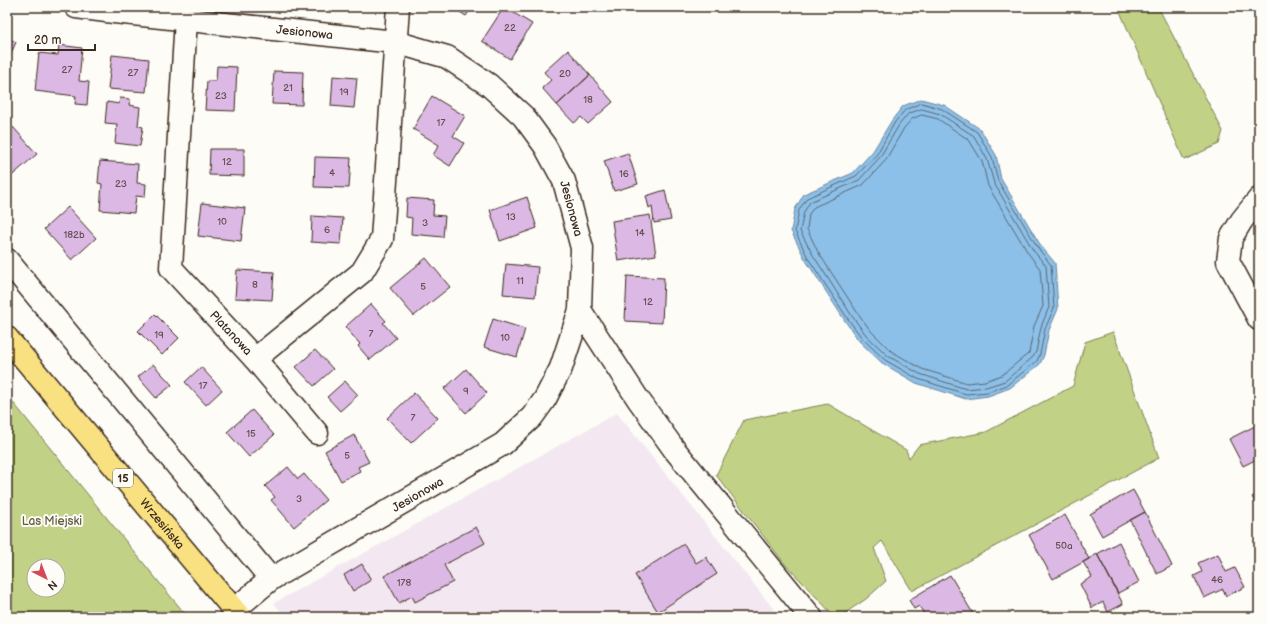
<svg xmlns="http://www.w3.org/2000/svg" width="1266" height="624" viewBox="0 0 1266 624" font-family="'Balsamiq Sans',sans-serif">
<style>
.built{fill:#f3e8f1}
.green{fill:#c1d287;stroke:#7e7e52;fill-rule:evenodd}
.water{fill:#8cc0e9;stroke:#6c8498}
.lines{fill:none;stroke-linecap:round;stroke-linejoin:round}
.shore{stroke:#5b666f;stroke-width:1}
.building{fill:#dcb9e4;stroke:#3b2a1e}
.minor-casing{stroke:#3b2a1e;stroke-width:25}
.major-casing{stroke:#3b2a1e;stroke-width:25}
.minor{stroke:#fdfcf7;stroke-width:22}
.major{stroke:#f9e181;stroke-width:22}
.labels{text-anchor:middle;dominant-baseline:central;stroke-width:4;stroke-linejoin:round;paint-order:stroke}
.number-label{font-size:10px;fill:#634e50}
.shield{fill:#fdfcf7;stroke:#75695f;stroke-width:1}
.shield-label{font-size:11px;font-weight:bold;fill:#3b2a1e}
.street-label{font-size:12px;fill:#3b2a1e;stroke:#fdfcf7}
.park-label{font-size:12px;fill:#635c3e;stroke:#fdfcf7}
</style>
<rect width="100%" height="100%" fill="#fdfcf7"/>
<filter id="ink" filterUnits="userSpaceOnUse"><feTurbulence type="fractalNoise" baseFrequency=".025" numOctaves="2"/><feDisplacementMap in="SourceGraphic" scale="8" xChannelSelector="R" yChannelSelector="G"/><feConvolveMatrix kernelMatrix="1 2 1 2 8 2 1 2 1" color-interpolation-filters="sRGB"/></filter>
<g filter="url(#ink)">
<path class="built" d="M617,413L780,617H285L274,603Z"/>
<path class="green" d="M1118,7H1158L1223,131L1219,144L1184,160Z
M1113,332L1159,458L912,591L882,541L874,548L886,581L866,599L839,617H835L785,564L716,475L744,420L828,404L906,450L909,458L919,445L986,432L1073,386L1085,342Z
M7,395L171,597L188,617H7ZM34,566H58V590H34Z"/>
<path class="water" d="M921,99L944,105L980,129L996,155L1001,179L1041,246L1055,263L1058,309L1049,330L1044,355L1040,364L1010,388L988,396L966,399L916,383L882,363L859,341L845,321L805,259L791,231L795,209L804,194L853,173L873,151L892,120L903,106Z"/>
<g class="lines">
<path class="shore" d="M922,103L942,109L977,132L992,157L998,181L1038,248L1051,265L1054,308L1045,329L1040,354L1037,361L1007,385L988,392L966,394L918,379L885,360L862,338L848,319L808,258L795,231L799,210L807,198L856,176L877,154L895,122L905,110Z
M922,109L940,114L974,136L987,159L994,183L1033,250L1046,266L1049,307L1041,327L1036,352L1033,357L1005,381L986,387L966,389L920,374L888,356L866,335L852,316L813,255L800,231L804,212L810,202L859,180L880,157L899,125L908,114Z
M922,115L938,119L969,140L982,161L988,186L1028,253L1040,269L1043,306L1034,326L1029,353L1002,375L985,381L967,383L922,369L891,351L871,331L857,312L818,252L807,229L809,214L814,207L863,185L885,161L904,128L912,119Z"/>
</g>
<path class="building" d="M452,7H472L466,16Z
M504,7L532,24L510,59L482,41Z
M7,38L16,42L7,63Z
M59,45L82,48L79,81L89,82L87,105L75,104L76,96L35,91L39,53L58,55Z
M568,50L590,75L557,105L542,88L551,80L544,72Z
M112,55L149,59L146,92L108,89Z
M217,66L237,67L235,111L205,110L207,81H216Z
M274,71L303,72L302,105L272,104Z
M590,75L613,102L588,124L581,117L574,123L557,105Z
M333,76L357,78L354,108L331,106Z
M432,96L465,116L453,136L464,143L450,166L433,155L439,145L413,129Z
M120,98L130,99L129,105L140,107L138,126L143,127L140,146L115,143L117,124L105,123L107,102L119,104Z
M13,127L37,154L7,180V132Z
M210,149H244V176L209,175Z
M628,153L638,184L614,191L604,161Z
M315,157L351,158L349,188L314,187Z
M100,161L138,164L137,183L146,184L145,197L136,196L134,213L100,210L102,184L98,183Z
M665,190L671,220L654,223L652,206L649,208L646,196Z
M527,197L537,228L500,241L490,210Z
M407,198L434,200L433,215L445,216L443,237L411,234L412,218L406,217Z
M202,203L245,208L241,241L198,236Z
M68,207L96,238L72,260L44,229Z
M650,215L656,255L618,261L612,221Z
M312,216L343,218L341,244L311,242Z
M426,258L450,287L414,316L390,288Z
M506,264L538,267L535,297L503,294Z
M237,270L274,272L272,300L235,298Z
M627,276L664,278L662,323L625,321Z
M371,304L386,321L383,323L396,338L370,360L358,346L360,344L345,327Z
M155,314L179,338L162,355L138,331Z
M493,319L525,329L517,357L484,347Z
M315,350L333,369L314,386L296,367Z
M153,364L172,385L156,398L138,377Z
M201,367L222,390L206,405L185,382Z
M466,369L487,393L466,413L444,389Z
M345,381L358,395L340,411L327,397Z
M414,393L438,418L411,443L387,418Z
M252,410L274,435L249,457L227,432Z
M1259,424V458L1243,466L1229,439Z
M354,435L369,462L358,467L360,471L341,481L325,451Z
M288,467L298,479L304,474L326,500L294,527L271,500L275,497L265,486Z
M1133,490L1145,512L1102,536L1090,514Z
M1259,493V509L1252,497Z
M1145,512L1172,566L1157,574L1130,520Z
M1065,515L1089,559L1053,579L1029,535Z
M476,527L485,543L444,565L453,582L415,602L412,596L399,603L384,576Z
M1119,542L1139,582L1118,593L1097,554Z
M684,544L696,563L706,557L717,574L658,612L635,575Z
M1097,554L1123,604L1108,612L1103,602L1092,608L1080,584L1092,577L1083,562Z
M1218,554L1226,572L1235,568L1245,587L1226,596L1223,589L1204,598L1194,576L1202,572L1198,563Z
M362,564L371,580L353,591L344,575Z
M950,575L975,617H926L919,606L914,609L909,600Z"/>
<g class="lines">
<g class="minor-casing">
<g id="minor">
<path id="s1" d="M76,7L114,12L395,42L447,57L489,85L523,116L545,146L564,181L582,248L580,310L561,368L545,399L532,417L503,444L271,579L234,610"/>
<path id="s2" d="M186,19L171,268L255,359L362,272L382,239L398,7"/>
<path d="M1259,199L1242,220L1231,238L1228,261L1259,319"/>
<path d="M7,260L271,579"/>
<path d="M580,310L638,399L674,449L811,617"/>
<path d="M255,359L317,433"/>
</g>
</g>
<g class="major-casing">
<g id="major">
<path id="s3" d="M7,338L240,617"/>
</g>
</g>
<use href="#minor" class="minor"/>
<use href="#major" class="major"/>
</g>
</g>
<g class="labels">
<g class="number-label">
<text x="510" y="28">22</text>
<text x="67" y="70">27</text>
<text x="133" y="73">27</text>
<text x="565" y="74">20</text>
<text x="288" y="88">21</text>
<text x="344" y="92">19</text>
<text x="221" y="96">23</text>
<text x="588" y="100">18</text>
<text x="441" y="123">17</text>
<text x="227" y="162">12</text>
<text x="332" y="173">4</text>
<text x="624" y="174">16</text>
<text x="121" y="184">23</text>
<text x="511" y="217">13</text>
<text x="222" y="222">10</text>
<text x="425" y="223">3</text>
<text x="327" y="230">6</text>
<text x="640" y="233">14</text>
<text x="74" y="235">182b</text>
<text x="520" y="281">11</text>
<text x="255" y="285">8</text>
<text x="423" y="287">5</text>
<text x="648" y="302">12</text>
<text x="371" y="334">7</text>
<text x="159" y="335">19</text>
<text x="505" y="338">10</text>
<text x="203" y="386">17</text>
<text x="466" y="391">9</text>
<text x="413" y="418">7</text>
<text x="251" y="434">15</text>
<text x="347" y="456">5</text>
<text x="299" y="499">3</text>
<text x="1064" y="546">50a</text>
<text x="1217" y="580">46</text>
<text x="404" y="583">178</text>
</g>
<rect class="shield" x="113" y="469" width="20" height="18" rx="3"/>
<g class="shield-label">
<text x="123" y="478">15</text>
</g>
<g class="street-label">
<text stroke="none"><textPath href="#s1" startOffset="230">Jesionowa</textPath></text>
<text stroke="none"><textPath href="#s1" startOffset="577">Jesionowa</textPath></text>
<text stroke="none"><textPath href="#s2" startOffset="338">Platanowa</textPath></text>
<text transform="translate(418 495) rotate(-30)">Jesionowa</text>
<text stroke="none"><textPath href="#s3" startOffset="242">Wrzesińska</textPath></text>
</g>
<g class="park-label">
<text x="52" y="521">Las Miejski</text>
</g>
</g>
<rect width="1266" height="624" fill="none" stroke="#fdfcf7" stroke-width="24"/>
<rect x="12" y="12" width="1242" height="600" fill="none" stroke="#3b2a1e" stroke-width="1.5" filter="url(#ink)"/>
<g transform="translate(46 578) rotate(138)"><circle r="19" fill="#fdfcf7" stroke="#afa8a0"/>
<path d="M0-3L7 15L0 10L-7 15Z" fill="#d1495b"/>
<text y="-6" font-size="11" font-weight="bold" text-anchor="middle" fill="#3b2a1e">N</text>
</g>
<path d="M28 44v6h67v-6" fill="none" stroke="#3b2a1e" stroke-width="2"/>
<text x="34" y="44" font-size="12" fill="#3b2a1e" stroke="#fdfcf7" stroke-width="3" paint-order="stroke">20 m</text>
</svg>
